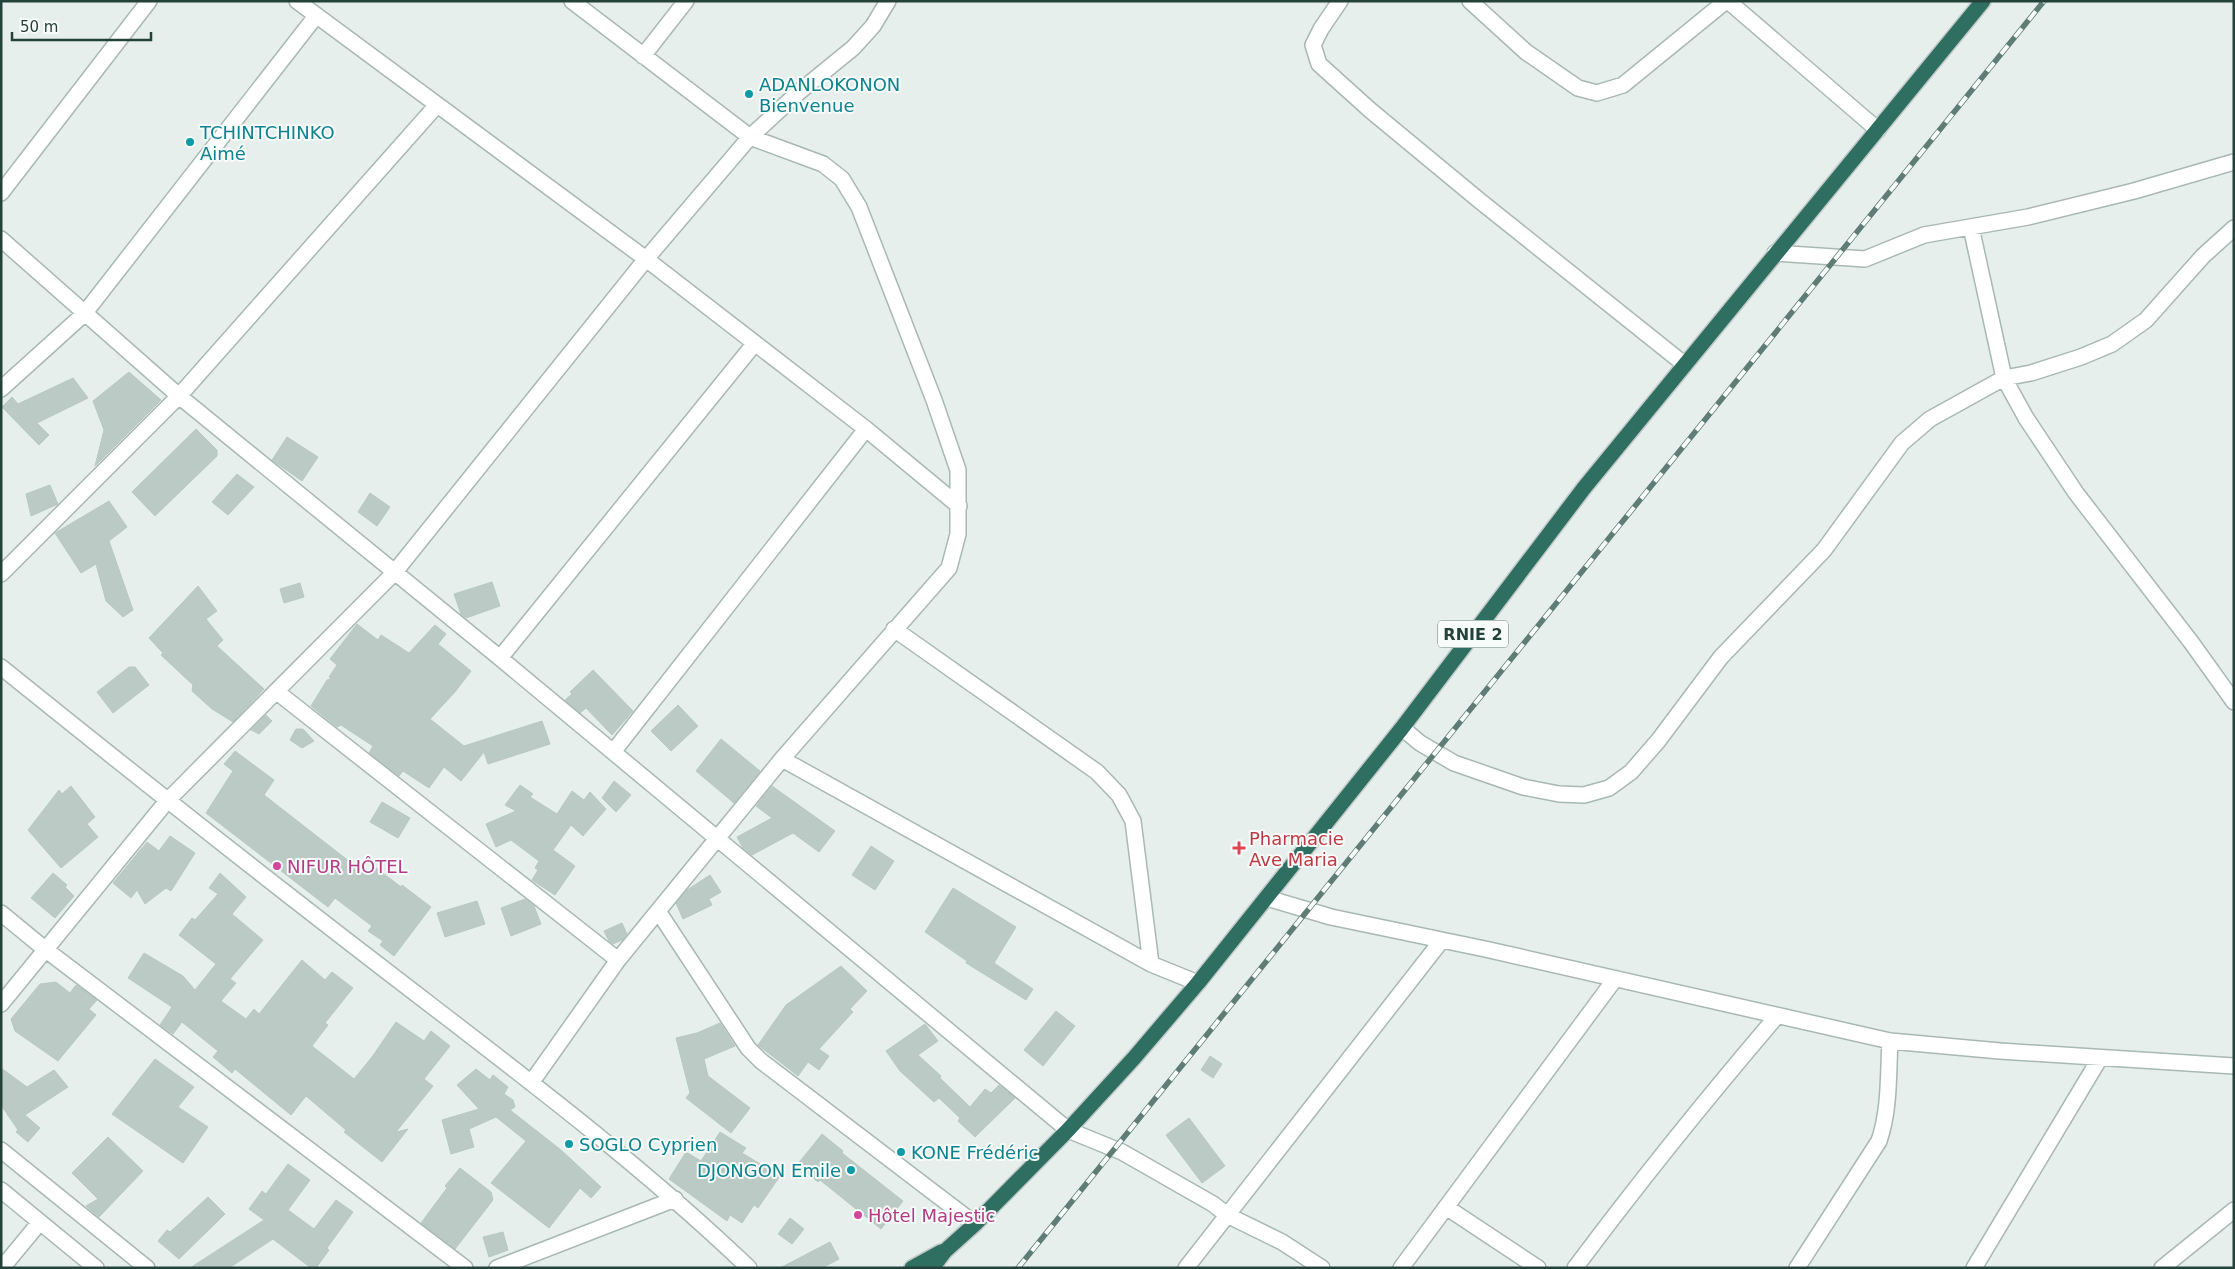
<svg xmlns="http://www.w3.org/2000/svg" width="2235" height="1269" viewBox="0 0 2235 1269" font-family="'DejaVu Sans',sans-serif">
<style>
.building{fill:#bbcac4;stroke:#b8c9c2}
.lines{fill:none;stroke-linecap:round;stroke-linejoin:round}
.minor-casing{stroke:#a8b8b2;stroke-width:18}
.highway-casing{stroke:#c2cac8;stroke-width:18}
.minor{stroke:#fff;stroke-width:15}
.highway{stroke:#2f6f62;stroke-width:15}
.rail-casing{stroke:#5f7d75;stroke-width:5.5}
.rail{stroke:#f7fbf9;stroke-width:4;stroke-dasharray:11;stroke-linecap:butt}
.culture-dot{fill:#0f9aa8;stroke:#f7fbf9;stroke-width:2}
.health-dot{fill:#e0444e;stroke:#f7fbf9;stroke-width:2}
.hotel-dot{fill:#d1479c;stroke:#f7fbf9;stroke-width:2}
.labels{text-anchor:middle;dominant-baseline:central;stroke-width:4;stroke-linejoin:round;paint-order:stroke}
.shield{fill:#f7fbf9;stroke:#637a73;stroke-width:1}
.shield-label{font-size:16px;font-weight:bold;fill:#24423a}
.culture-label{font-size:18px;fill:#0d838f;stroke:#f7fbf9;text-anchor:start}
.health-label{font-size:18px;fill:#be3a42;stroke:#f7fbf9;text-anchor:start}
.hotel-label{font-size:18px;fill:#b23c85;stroke:#f7fbf9;text-anchor:start}
</style>
<rect width="100%" height="100%" fill="#e6efeb"/>
<path class="building" d="M129,372L161,400L95,466L104,430L93,401Z
M73,378L88,398L37,423L49,435L39,445L2,407L12,397L18,404Z
M196,429L217,450V456L155,516L132,492Z
M287,437L318,457L302,481L272,460Z
M237,474L254,487L228,515L212,502Z
M50,485L58,504L31,516L26,494Z
M370,493L390,507L377,526L358,512Z
M109,501L127,527L109,541L133,610L123,617L106,601L96,564L81,573L55,533Z
M492,582L500,606L466,618L461,614L454,594Z
M300,583L304,597L284,603L280,589Z
M198,586L217,611L206,619L223,640L217,646L264,689L233,722L212,709L192,691L193,685L161,655L163,653L149,638Z
M357,624L378,640L381,635L409,653L435,625L446,634L438,644L471,671L455,692L430,719L464,746L542,721L550,744L488,764L484,752L461,781L444,767L429,788L403,771L399,776L369,753L373,746L341,725L337,727L311,706L327,680L331,679L329,677L337,665L330,659Z
M129,667H135L149,685L113,713L97,692Z
M593,670L633,711L612,735L586,708L580,713L565,700L572,694L570,692Z
M678,705L698,726L671,751L651,731Z
M266,715L272,721L259,734L251,730Z
M296,729H303L314,741L302,748L290,740Z
M721,739L760,771L734,803L696,771Z
M235,751L274,780L264,795L368,876L375,867L401,887L402,885L431,907L394,956L380,945L383,941L368,931L372,926L335,898L328,907L206,813L233,771L224,764Z
M614,781L631,795L616,812L602,798Z
M520,785L533,794L530,797L557,814L572,791L584,800L590,792L606,809L583,836L571,825L553,850L575,866L555,895L532,880L538,870L535,868L539,861L511,840L496,847L486,824L516,811L505,805Z
M71,786L95,817L87,824L98,837L61,868L28,830L59,790L62,794Z
M772,786L835,831L819,852L793,833L752,855L743,848L737,837L772,818L756,806Z
M382,802L410,818L398,838L370,822Z
M170,836L195,853L171,891L166,888L145,904L137,890L131,898L113,883L147,842L159,851Z
M871,846L894,861L875,890L852,875Z
M53,873L67,885L65,887L74,896L55,918L31,898Z
M220,873L246,897L232,914L263,940L230,979L236,983L221,1001L246,1019L254,1009L259,1014L302,960L325,980L332,972L353,988L325,1023L328,1025L312,1046L354,1079L372,1057L396,1022L424,1041L431,1031L450,1046L424,1079L433,1086L396,1132L408,1129L382,1162L344,1132L346,1130L306,1096L291,1115L235,1069L232,1073L213,1057L218,1051L182,1022L173,1034L160,1025L172,1007L128,978L144,953L183,976L195,990L216,964L179,935L192,918L195,920L218,894L209,888Z
M710,875L721,892L709,899L712,905L683,919L676,903L687,890Z
M953,888L1016,927L994,963L1033,989L1026,1000L966,963L967,961L925,932Z
M525,899L534,906L541,924L511,936L501,908Z
M477,901L485,924L445,937L437,913Z
M622,923L627,934L622,940L613,944L609,941L604,931Z
M841,966L867,991L850,1009L853,1012L819,1049L829,1056L819,1070L808,1062L798,1076L758,1045L786,1005Z
M56,982L70,993L76,985L97,1000L89,1009L96,1015L58,1061L15,1031L11,1019L40,984Z
M1056,1011L1075,1026L1043,1066L1024,1050Z
M720,1023L735,1046L704,1059L708,1076L750,1108L731,1133L686,1098L690,1093L676,1038L697,1033Z
M925,1024L938,1041L918,1055L941,1076L940,1078L970,1107L985,1089L991,1093L999,1085L1015,1098L975,1137L958,1121L960,1118L939,1098L934,1102L900,1071L886,1051Z
M1210,1056L1222,1064L1213,1078L1201,1070Z
M155,1059L194,1087L178,1107L208,1127L183,1163L112,1114Z
M1,1068L27,1087L54,1070L68,1087L25,1115L40,1128L28,1142L16,1132L18,1130L1,1105Z
M476,1069L490,1080L493,1075L508,1087L504,1094L513,1100L515,1107L510,1110L561,1150L601,1187L591,1198L580,1188L549,1228L491,1183L526,1141L496,1117L469,1129L474,1147L451,1154L442,1120L479,1109L457,1085Z
M1189,1118L1225,1166L1202,1183L1166,1135Z
M720,1132L746,1148L742,1153L780,1176L758,1208L754,1205L742,1223L730,1215L727,1221L669,1179L686,1152L701,1161Z
M822,1134L843,1151L842,1153L903,1201L881,1229L820,1180L818,1182L797,1165Z
M108,1137L143,1171L99,1217L86,1206L98,1199L72,1173Z
M288,1164L310,1180L288,1210L314,1229L336,1200L353,1212L327,1248L329,1250L316,1268H311L273,1239L229,1268H190L264,1220L249,1209L262,1191L266,1194Z
M460,1168L491,1192L493,1200L455,1249L421,1223L447,1188L445,1186Z
M208,1197L225,1214L179,1259L158,1241L167,1230L170,1232Z
M790,1218L804,1229L792,1244L778,1234Z
M503,1232L508,1250L489,1257L483,1237Z
M830,1242L839,1259L822,1268H780Z"/>
<g class="lines">
<g class="minor-casing">
<path id="minor" d="M297,1L646,259L866,429L959,506
M1340,1L1321,29L1313,45L1319,64L1370,110L1480,201L1684,364
M1470,1L1526,52L1578,88L1597,93L1623,85L1726,1
M1728,1L1878,130
M643,56L686,1
M1,193L149,1
M1971,227L2004,378L2026,418L2076,493L2191,642L2234,702
M1,239L179,396L500,658L1068,1130L1122,1152L1213,1204L1227,1215L1282,1242L1322,1268
M1775,253L1865,259L1924,235L2028,217L2134,191L2234,162
M1,389L84,314L316,16
M1,574L179,396L437,105
M894,629L1097,772L1119,795L1133,821L1151,964
M500,658L755,343
M1,667C125,767 250,866 376,963C503,1061 633,1157 749,1268
M277,692L618,960
M1402,728L1420,743L1454,763L1523,787L1559,794L1584,795L1609,788L1631,772L1658,741L1721,657L1824,550L1902,443L1930,419L2004,378L2031,373L2081,357L2112,344L2146,320L2203,256L2234,228
M613,752L866,429
M782,759L1151,964L1198,983
M1267,898L1331,917L1485,949L1890,1041L2000,1051L2234,1066
M658,911L748,1048L761,1061L975,1224
M1,913L46,950L465,1268
M1,1004L167,801L394,573L646,259L750,137L799,92L853,48L873,26L888,1
M531,1083L618,960L782,759L949,568L958,534V470L934,400L859,207L842,179L823,164L750,137L572,1
M1,1150L147,1268
M1,1190L96,1268
M1446,1207L1538,1268
M2,1268L40,1222
M497,1268L675,1199
M1186,1268L1442,940
M1401,1268L1615,979
M1575,1268C1640,1181 1707,1098 1777,1016
M1797,1268L1879,1141C1890,1109 1888,1074 1890,1041
M1974,1268L2100,1058
M2162,1268L2234,1210"/>
</g>
<g class="highway-casing">
<path id="highway" d="M912,1268L941,1252
M932,1268L945,1251L975,1224L1068,1130L1134,1058L1198,983L1402,728L1584,488L1983,1"/>
</g>
<use href="#minor" class="minor"/>
<use href="#highway" class="highway"/>
<g class="rail-casing">
<path id="rail" d="M1018,1268L2044,1"/>
</g>
<use href="#rail" class="rail"/>
</g>
<g class="culture-dot">
<circle cx="749" cy="94" r="5"/>
<circle cx="190" cy="142" r="5"/>
<circle cx="569" cy="1144" r="5"/>
<circle cx="901" cy="1152" r="5"/>
<circle cx="851" cy="1170" r="5"/>
</g>
<path class="health-dot" d="M1236.5 840.5h5v5h5v5h-5v5h-5v-5h-5v-5h5z"/>
<g class="hotel-dot">
<circle cx="277" cy="866" r="5"/>
<circle cx="858" cy="1215" r="5"/>
</g>
<g class="labels">
<rect class="shield" x="1438" y="620.5" width="70" height="27" rx="4"/>
<g class="shield-label">
<text x="1473" y="634">RNIE 2</text>
</g>
<g class="culture-label">
<text x="759" y="84">ADANLOKONON<tspan x="759" dy="21">Bienvenue</tspan></text>
<text x="200" y="132">TCHINTCHINKO<tspan x="200" dy="21">Aimé</tspan></text>
<text x="579" y="1144">SOGLO Cyprien</text>
<text x="911" y="1152">KONE Frédéric</text>
<text x="841" y="1170" text-anchor="end">DJONGON Emile</text>
</g>
<g class="health-label">
<text x="1249" y="838">Pharmacie<tspan x="1249" dy="21">Ave Maria</tspan></text>
</g>
<g class="hotel-label">
<text x="287" y="866">NIFUR HÔTEL</text>
<text x="868" y="1215">Hôtel Majestic</text>
</g>
</g>
<rect width="2235" height="1269" fill="none" stroke="#24423a" stroke-width="5"/>
<path d="M12 32v8h139v-8" fill="none" stroke="#24423a" stroke-width="2.5"/>
<text x="20" y="32" font-size="15" fill="#24423a" stroke="#f7fbf9" stroke-width="4" paint-order="stroke">50 m</text>
</svg>
